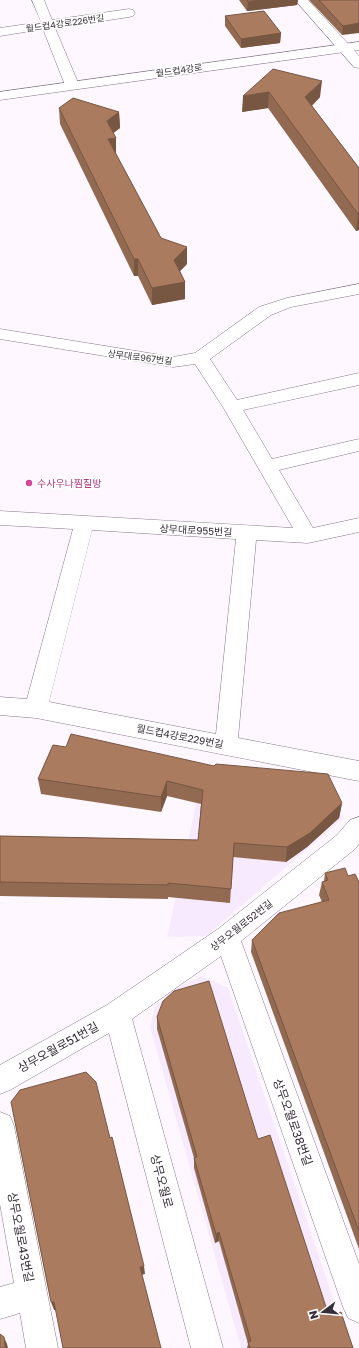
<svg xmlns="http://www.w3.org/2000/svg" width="359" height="1348" viewBox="0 0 359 1348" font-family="'Golos Text','Noto Sans KR',sans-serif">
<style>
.commercial{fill:#f7eafe}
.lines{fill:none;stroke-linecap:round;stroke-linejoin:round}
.street-casing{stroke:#857688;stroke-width:1}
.secondary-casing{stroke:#857688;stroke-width:1}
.street{fill:#fff;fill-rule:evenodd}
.secondary{fill:#fff;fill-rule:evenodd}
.wall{fill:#926a52}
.shaded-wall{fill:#775642}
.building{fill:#aa7b5f;stroke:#775642}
.hotel-dot{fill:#d1479c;stroke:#fff;stroke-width:1.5}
.labels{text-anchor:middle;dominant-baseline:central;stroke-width:3.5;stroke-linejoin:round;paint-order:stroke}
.far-street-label{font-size:9px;fill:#352e36;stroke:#fff}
.hotel-label{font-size:10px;fill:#b23c85;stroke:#fff;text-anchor:start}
.street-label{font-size:10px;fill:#352e36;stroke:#fff}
.near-street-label{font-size:12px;fill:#352e36;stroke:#fff}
</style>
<rect width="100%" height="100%" fill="#fef7ff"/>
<path class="commercial" d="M203,773L330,787L343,818L206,936L167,937Z
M201,976L228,988L350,1348H241L150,1027L155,1007L177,988Z"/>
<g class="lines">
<g class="street-casing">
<path id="street" d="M32,0H44L52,20L129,9L133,10L135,13L133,16L129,17L55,28L79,85L77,88H67L65,85L43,29L0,36V28L41,22Z
M295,0H308L359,56V68L354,67Z
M359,284V294L291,307L271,315L210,359L237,400L359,373V385L243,410L272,459L359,439V451L279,470L313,528L359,518V532L308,543L256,540L238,738L359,761V781L36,718L0,715V697L27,699L73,529L0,525V511L293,528L223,407L195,364L173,367L0,339V329L173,357L195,353L259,307L287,298ZM92,530L236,539L216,734L49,702Z
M359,817V844L355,849L241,941L359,1264V1323L348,1318L343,1307L221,956L132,1019L223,1348H191L109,1033L10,1090L0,1094V1065L107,1005L218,929L337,835L350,820Z
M0,1112L10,1116L14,1126L58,1348H26L20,1313L0,1319V1287L14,1283L0,1204Z"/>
</g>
<g class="secondary-casing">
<path id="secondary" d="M359,42V50L0,100V92Z"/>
</g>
<use href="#street" class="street"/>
<use href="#secondary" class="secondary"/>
</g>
<path class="wall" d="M239,0H298L297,5L247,11Z
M309,0H359L342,35Z
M225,16L281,33L280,43L241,48L225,26Z
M273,69L320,97L312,106L359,168V230L356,231L268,108L242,112Z
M59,108L119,112L120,128L113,133L116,138V154L161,238L187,264L180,271L185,282V299L152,305L138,276H134L60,124Z
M53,745L342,803L339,818L307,847L286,862L233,857L230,903L168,897V899L0,896V836L198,840L201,804L167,796L161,812L41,794L38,779Z
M325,873L348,876L359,882V1249L251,952L252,940L322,902L319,895L322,882L324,881Z
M157,1017L258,1139L329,1316L353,1348H247L248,1344L219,1241L215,1243L194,1168V1158L157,1029Z"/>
<path class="shaded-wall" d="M260,0H298L297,5L247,11L248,2Z
M359,23V33L342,35L343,26Z
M281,33L280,43L241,48V39Z
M322,81L320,97L304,113L305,97Z
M269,92L268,108L242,112L243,96Z
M119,112L120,128L107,138V121Z
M116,138V155L108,139Z
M358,214H359V230L356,231Z
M187,247V264L174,277V260Z
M134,259H138V276H134Z
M185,282V299L152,305V288Z
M167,781V796L161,812V797Z
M342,803L339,818L307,847L286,862L287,847Z
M219,1232V1241L215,1243L216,1234Z
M144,1266L145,1274L141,1275L140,1267Z
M51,1302H54L57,1310H54Z
M4,1337L7,1344L8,1348H5Z"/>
<path class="building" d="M247,0H260L248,2Z
M319,0H359V23L343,26Z
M264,11L281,33L241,39L225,16Z
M273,69L322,81L305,97L359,168V214H358L269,92L243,96Z
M73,98L119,112L107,121L116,138L108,139L161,238L187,247L174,260L185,282L152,288L138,259H134L59,108Z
M71,734L214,766L216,764L328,774L342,803L310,833L287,847L234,843L231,889L168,883V885L0,882V836L198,840L203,790L167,781L161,797L38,779L53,745L66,747Z
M345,868L348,876L355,874L359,882V1231L252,940L279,913L329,900L322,882L328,880L325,873Z
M209,981L258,1139L270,1135L329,1316L341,1312L353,1348H250L248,1342L251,1341L219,1232L216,1234L194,1158L197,1157L157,1017L163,1001L174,991Z
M86,1072L96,1082L110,1138L112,1137L144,1266L140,1267L161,1348H63L54,1302H51L11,1102L20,1090Z
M0,1334L4,1337L5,1348H0Z"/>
<circle class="hotel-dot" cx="29" cy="483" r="4"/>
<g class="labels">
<g class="far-street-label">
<text transform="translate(65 23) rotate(-8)">월드컵4강로226번길</text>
<text transform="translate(179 70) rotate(-8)">월드컵4강로</text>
<text transform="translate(140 357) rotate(7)">상무대로967번길</text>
</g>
<g class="hotel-label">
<text x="37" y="483">수사우나찜질방</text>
</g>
<g class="street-label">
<text transform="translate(196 530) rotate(3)">상무대로955번길</text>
<text transform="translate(180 736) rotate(11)">월드컵4강로229번길</text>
<text transform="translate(241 925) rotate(-38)">상무오월로52번길</text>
</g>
<g class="near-street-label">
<text transform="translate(58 1047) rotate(-29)">상무오월로51번길</text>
<text transform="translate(293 1122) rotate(70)">상무오월로38번길</text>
<text transform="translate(162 1181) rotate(75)">상무오월로</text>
<text transform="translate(21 1237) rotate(79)">상무오월로43번길</text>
</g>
</g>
<g transform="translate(323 1312) rotate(254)" stroke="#ffffff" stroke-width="3" paint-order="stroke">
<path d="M0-3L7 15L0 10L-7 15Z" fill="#352e36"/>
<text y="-6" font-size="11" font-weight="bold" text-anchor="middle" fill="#352e36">N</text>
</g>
</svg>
